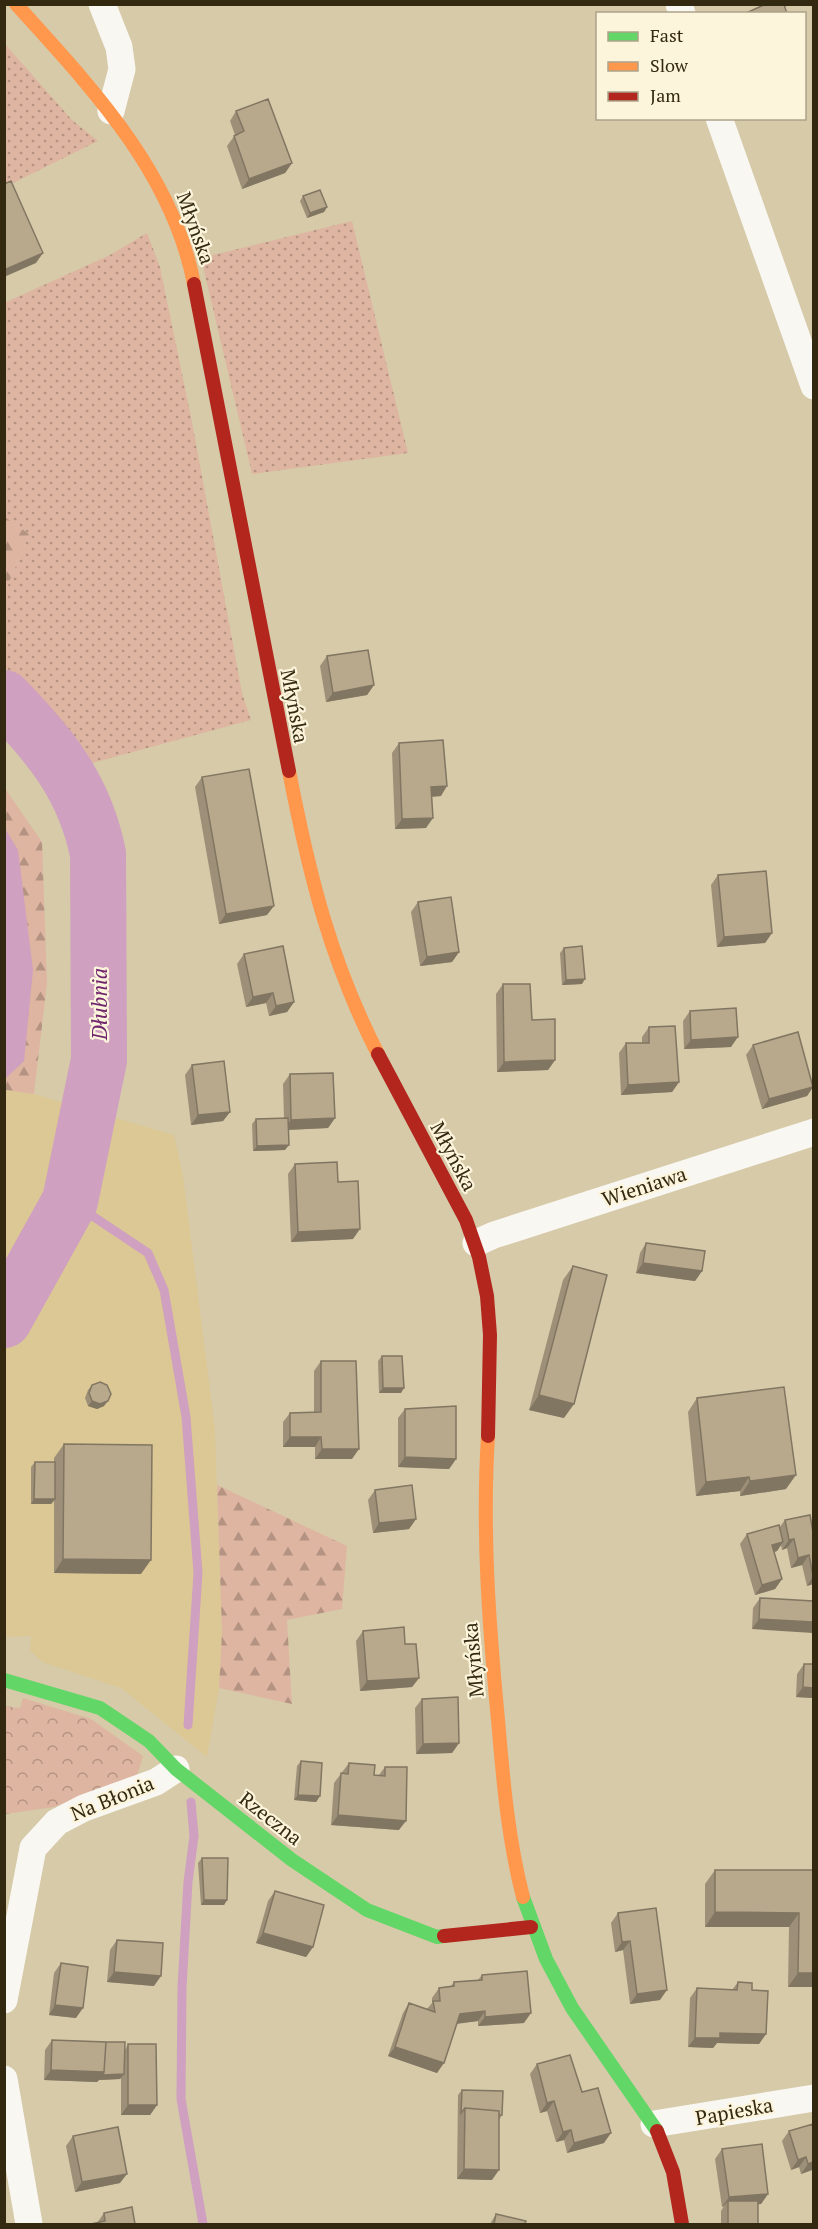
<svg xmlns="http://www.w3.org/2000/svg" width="818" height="2229" viewBox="0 0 818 2229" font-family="'PT Serif',serif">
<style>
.built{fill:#dcc894}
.grass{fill:url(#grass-dots)}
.forest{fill:url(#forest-firs)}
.park{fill:url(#park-crowns)}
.water{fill:#cfa0bf}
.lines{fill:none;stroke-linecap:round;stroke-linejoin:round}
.stream{stroke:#cfa0bf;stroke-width:9}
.river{stroke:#cfa0bf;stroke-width:56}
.street{stroke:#f9f7f2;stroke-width:27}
.fast{stroke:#63d668;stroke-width:14}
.slow{stroke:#ff974d;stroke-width:14}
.jam{stroke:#b3261e;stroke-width:14}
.wall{fill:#9e9078}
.shaded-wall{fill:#817662}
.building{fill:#b8a88c;stroke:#817662;stroke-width:1.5}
.labels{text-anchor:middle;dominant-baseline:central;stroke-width:4.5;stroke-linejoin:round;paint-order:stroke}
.street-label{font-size:20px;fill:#322910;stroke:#fdf4dc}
.water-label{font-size:21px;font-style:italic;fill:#6e256c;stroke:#fdf4dc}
</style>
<defs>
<pattern id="grass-dots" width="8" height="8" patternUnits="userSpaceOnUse" patternTransform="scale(1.5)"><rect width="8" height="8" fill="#deb5a1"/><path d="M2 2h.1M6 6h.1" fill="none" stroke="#b59382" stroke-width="1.8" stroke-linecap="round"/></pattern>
<pattern id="forest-firs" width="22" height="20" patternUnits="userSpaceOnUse" patternTransform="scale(1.5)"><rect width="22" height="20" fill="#deb5a1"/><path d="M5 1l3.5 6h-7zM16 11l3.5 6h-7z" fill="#b59382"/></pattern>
<pattern id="park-crowns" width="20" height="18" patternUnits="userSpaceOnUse" patternTransform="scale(1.5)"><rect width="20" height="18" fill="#deb5a1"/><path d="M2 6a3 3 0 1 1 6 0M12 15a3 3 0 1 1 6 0" fill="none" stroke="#b59382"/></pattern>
</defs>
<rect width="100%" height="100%" fill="#d6caa9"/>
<path class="built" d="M5,1090L34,1094L174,1135L183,1176L215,1430L222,1632L219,1688L207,1757L121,1688L42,1662L30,1650L31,1636L5,1637Z"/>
<path class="grass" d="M5,44L72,120L98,141L5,187Z
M352,221L408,453L252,474L201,258Z
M147,233L160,267L192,422L242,693L251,720L92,763L5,667V592L29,534L5,517L4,303L110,255Z"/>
<path class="forest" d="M5,517L29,534L5,592Z
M4,787L42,842L47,983L34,1094L5,1090Z
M217,1485L347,1546L342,1609L287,1620L292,1704L219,1688L222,1632Z"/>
<path class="park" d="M23,1698L91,1719L143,1756L137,1776L54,1807L5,1814L4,1706L20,1708Z"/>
<path class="water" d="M4,827L18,850L33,970L24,1061L7,1077H4Z"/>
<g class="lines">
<path class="stream" d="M70,1201L148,1253L164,1290L186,1417L198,1573L188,1725
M191,1802L194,1836L188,1882L182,1987L181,2099L203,2224"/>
<path class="river" d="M4,698C50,745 85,788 98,854L99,1060L70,1201L4,1320"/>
<path class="street" d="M102,4L119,47L122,69L111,111
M679,4L682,14
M719,118L814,386
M476,1243L494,1235L814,1132
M4,2000L33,1848L57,1822L84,1808L156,1782L176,1769
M4,2079L29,2224
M654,2124L814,2098"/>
<path class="fast" d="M4,1680L100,1708L149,1741L176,1769L292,1860L367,1910L437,1937L444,1936
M523,1897L546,1959L572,2008L657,2131"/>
<path class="slow" d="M16,4C90,86 172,171 194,284
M289,771C309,874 330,960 378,1054
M488,1436C482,1532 489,1625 498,1720C503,1779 508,1839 523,1897"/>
<path class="jam" d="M194,284L289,771
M378,1054L466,1220L479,1257L487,1296L490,1335L488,1436
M444,1936L531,1927
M657,2131L673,2172L682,2224"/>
</g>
<path class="wall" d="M236,111L292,163L285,173L242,189L227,146L235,135L230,121Z
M303,196L327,207L324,212L307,218L300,201Z
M327,656L374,685L367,695L326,702L320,666Z
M399,743L441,796L431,797L426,828L395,829L392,753Z
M202,777L267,915L219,924L195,787Z
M718,875L772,933L765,943L717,947L711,885Z
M418,902L459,952L452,962L420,966L411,912Z
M564,948L582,984L562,985L560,953Z
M244,954L294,1002L287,1012L269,1016L266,1003L246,1007L237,964Z
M503,984L532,1020L555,1060L548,1070L497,1072L496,994Z
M690,1011L731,1047L684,1049L683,1021Z
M649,1027L679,1082L672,1092L621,1095L619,1053L626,1043H642V1037Z
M753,1045L813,1087L807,1096L762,1109L746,1055Z
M192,1065L230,1112L223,1121L191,1125L185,1075Z
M290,1074L335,1118L328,1128L288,1130L285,1150L253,1151L252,1124L256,1119L284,1118L283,1084Z
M295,1164L338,1182L353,1239L291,1242L288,1174Z
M646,1243L702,1271L695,1281L636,1273L640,1253Z
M573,1266L564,1418L529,1410L563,1280Z
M382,1356L401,1393H379L378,1361Z
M321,1361L352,1459H315V1447H283V1422L290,1413L314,1412V1371Z
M92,1385L104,1406L97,1409L88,1406L85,1398L88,1390Z
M697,1398L786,1489L740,1496V1491L696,1496L688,1412Z
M405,1409L456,1459L449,1469L398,1467V1418Z
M64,1444L141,1574L54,1573V1501L51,1504H31V1467L35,1462H54V1458Z
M375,1490L416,1519L409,1529L373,1533L368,1500Z
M785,1520L813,1532V1584L807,1586L802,1565L791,1568L787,1548L782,1550L781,1545L777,1551L774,1552L782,1579L775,1589L755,1595L740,1544L747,1534L779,1528Z
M760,1598L813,1601L752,1629L753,1608Z
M363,1631L419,1678L412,1687L360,1691L356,1641Z
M804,1664L813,1698L796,1697L797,1674Z
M422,1699L459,1743L452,1753L416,1754L415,1708Z
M301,1761L320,1796L316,1802L294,1800L297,1766Z
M349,1763L374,1775H379L385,1767L399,1830L331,1825L334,1783Z
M202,1858L227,1900L224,1905H201L198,1863Z
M715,1870H813V1987H788L789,1927H705V1884Z
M275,1891L313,1947L306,1957L256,1943L268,1901Z
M618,1913L660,2000L630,2004L623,1950L615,1952L611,1923Z
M117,1940L154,1986L107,1982L110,1950Z
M61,1963L76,2018L49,2015L54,1973Z
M482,1975L524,2023L478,2026V2021L457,2024L437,2073L388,2056L403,2013L409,2003L427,2009L432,2003V1998L439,1988L451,1986L454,1982L478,1980Z
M738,1982L752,1990L766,2034L759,2044L717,2043L713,2048L688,2047L690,1998L697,1988L732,1990Z
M52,2040L125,2050L128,2044L157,2105L150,2115H121V2078L120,2079L99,2080L97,2082L44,2080L45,2050Z
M537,2064L582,2092L604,2143L567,2153L564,2140L556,2142L547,2111L540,2113L530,2074Z
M462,2090L502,2115L499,2120L492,2180L457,2179L458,2095Z
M813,2124L812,2170L801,2174L799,2167L791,2170L782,2141L789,2131Z
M73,2136L120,2183L75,2192L66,2146Z
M722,2149L768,2194L761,2204H758V2224H721V2211L724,2206L722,2207L715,2159Z
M104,2213L135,2224L97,2223Z
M496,2214L525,2224H490Z"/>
<path class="shaded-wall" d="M292,163L285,173L242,189L249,179Z
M327,207L324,212L307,218L310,213Z
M43,253L36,263L4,277V270Z
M374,685L367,695L326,702L333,693Z
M447,786L441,796L424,797L431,787Z
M433,818L426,828L395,829L402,819Z
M274,906L267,915L219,924L226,914Z
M772,933L765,943L717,947L724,937Z
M459,952L452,962L420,966L427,957Z
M585,979L582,984L562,985L566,980Z
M273,993L266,1003L246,1007L253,997Z
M294,1002L287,1012L269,1016L276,1006Z
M738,1037L731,1047L684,1049L691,1040Z
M555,1060L548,1070L497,1072L504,1062Z
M679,1082L672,1092L621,1095L628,1085Z
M813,1087L807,1096L762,1109L769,1099Z
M230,1112L223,1121L191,1125L198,1115Z
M335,1118L328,1128L284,1130L291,1120Z
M289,1145L285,1150L253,1151L257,1146Z
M360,1229L353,1239L291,1242L298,1232Z
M643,1263L702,1271L695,1281L636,1273Z
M383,1388H404L401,1393H379Z
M539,1395L574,1404L564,1418L529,1410Z
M92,1401H108L104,1406L97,1409L88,1406Z
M290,1437H321L315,1447H283Z
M322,1449H359L352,1459H315Z
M405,1457L456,1459L449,1469L398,1467Z
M796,1475L786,1489L740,1496L750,1481Z
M749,1477L740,1491L696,1496L706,1482Z
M34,1499H55L51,1504H31Z
M416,1519L409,1529L373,1533L379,1523Z
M794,1539L787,1548L782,1550L789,1540Z
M783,1542L777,1551L765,1555L772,1545Z
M809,1555L802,1565L791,1568L798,1558Z
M63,1559L151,1560L141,1574L54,1573Z
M813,1576V1584L807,1586Z
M782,1579L775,1589L755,1595L762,1585Z
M759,1619L813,1622V1633L752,1629Z
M419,1678L412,1687L360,1691L367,1681Z
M803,1687L813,1688V1698L796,1697Z
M459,1743L452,1753L416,1754L423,1744Z
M298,1795L320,1796L316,1802L294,1800Z
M338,1815L406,1821L399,1830L331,1825Z
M204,1900H227L224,1905H201Z
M715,1912L799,1913L789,1927H705Z
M263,1933L313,1947L306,1957L256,1943Z
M630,1941L623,1950L615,1952L622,1942Z
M114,1972L161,1976L154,1986L107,1982Z
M798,1973H813V1987H788Z
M667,1990L660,2000L630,2004L637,1994Z
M55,2005L83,2008L76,2018L49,2015Z
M485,2011L478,2021L453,2024L460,2014Z
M531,2013L524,2023L478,2026L485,2017Z
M720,2033L766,2034L759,2044L717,2043L713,2048L688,2047L695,2038Z
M395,2047L444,2063L437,2073L388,2056Z
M51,2070L104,2072L124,2074L120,2079L99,2080L97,2082L44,2080Z
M554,2101L547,2111L540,2113L547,2103Z
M128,2105H157L150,2115H121Z
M571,2130L564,2140L556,2142L563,2132Z
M611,2133L604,2143L567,2153L574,2143Z
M806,2157L799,2167L791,2170L798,2160Z
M813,2159V2168L812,2170L801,2174L808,2164Z
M464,2169L499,2170L492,2180L457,2179Z
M127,2174L120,2183L75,2192L82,2182Z
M768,2194L761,2204L728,2206V2201L724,2206L722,2207L729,2197Z"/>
<path class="building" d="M766,4H784L787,14H744Z
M268,99L292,163L249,179L234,136L244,131L236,111Z
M11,181L43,253L4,270V184Z
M320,190L327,207L310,213L303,196Z
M368,650L374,685L333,693L327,656Z
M443,740L447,786L431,787L433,818L402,819L399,743Z
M249,769L274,906L226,914L202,777Z
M766,871L772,933L724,937L718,875Z
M451,897L459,952L427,957L418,902Z
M283,946L294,1002L276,1006L273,993L253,997L244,954Z
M582,946L585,979L566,980L564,948Z
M503,984H530L532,1020L555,1019V1060L504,1062Z
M736,1008L738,1037L691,1040L690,1011Z
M675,1026L679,1082L628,1085L626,1043H649V1027Z
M798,1032L813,1087L769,1099L753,1045Z
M224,1061L230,1112L198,1115L192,1065Z
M333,1073L335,1118L291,1120L290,1074Z
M288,1118L289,1145L257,1146L256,1119Z
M337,1162L338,1182L358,1181L360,1229L298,1232L295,1164Z
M646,1243L705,1251L702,1271L643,1263Z
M573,1266L607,1275L574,1404L539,1395Z
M382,1356H402L404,1388H383Z
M321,1361H356L359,1449H322L321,1437H290V1413L321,1412Z
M100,1382L107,1385L111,1394L108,1401L100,1404L92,1401L89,1393L92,1385Z
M784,1387L796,1475L750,1481L749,1477L706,1482L697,1398Z
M456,1406V1459L405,1457V1409Z
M64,1444L152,1445L151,1560L63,1559Z
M35,1462H55V1499H34Z
M412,1485L416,1519L379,1523L375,1490Z
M810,1515L813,1532V1576L809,1555L798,1558L794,1539L789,1540L785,1520Z
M779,1525L783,1542L772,1545L782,1579L762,1585L747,1534Z
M760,1598L813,1601V1622L759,1619Z
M404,1627L405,1644H416L419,1678L367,1681L363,1631Z
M804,1664H813V1688L803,1687Z
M458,1697L459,1743L423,1744L422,1699Z
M301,1761L322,1763L320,1796L298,1795Z
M349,1763L375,1765L374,1775L385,1776V1767H407L406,1821L338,1815L341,1773L348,1774Z
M202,1858H228L227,1900H204Z
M715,1870H813V1973H798L799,1913L715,1912Z
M275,1891L324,1905L313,1947L263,1933Z
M656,1908L667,1990L637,1994L630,1941L622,1942L618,1913Z
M117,1940L163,1943L161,1976L114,1972Z
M61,1963L88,1967L83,2008L55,2005Z
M527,1971L531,2013L485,2017V2011L460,2014L444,2063L395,2047L409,2003L435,2012L433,2001H440L439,1988L454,1986V1982L482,1980V1975Z
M738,1982L752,1983V1990L768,1991L766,2034L720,2033V2038H695L697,1988L737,1990Z
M52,2040L106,2042L104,2072L51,2070Z
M104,2042H125L124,2074L103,2075L104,2072L106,2042Z
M128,2044H156L157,2105H128Z
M570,2055L582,2092L598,2088L611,2133L574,2143L571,2130L563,2132L554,2101L547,2103L537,2064Z
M462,2090L503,2091L502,2115H499V2111L465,2108L461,2113Z
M465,2108L499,2111V2170L464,2169Z
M813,2124V2162L808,2164L806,2157L798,2160L789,2131Z
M118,2127L127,2174L82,2182L73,2136Z
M762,2144L768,2194L729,2197L722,2149Z
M728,2201H758V2224H728Z
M132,2207L135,2224H91L105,2221L104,2213Z
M496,2214L526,2221L525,2224H494Z"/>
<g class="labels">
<g class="street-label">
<text transform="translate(196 228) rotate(70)">Młyńska</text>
<text transform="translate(295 706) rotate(79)">Młyńska</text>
<text transform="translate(454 1156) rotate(62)">Młyńska</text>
<text transform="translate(644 1186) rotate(-18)">Wieniawa</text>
<text transform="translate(473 1660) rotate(-95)">Młyńska</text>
<text transform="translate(112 1798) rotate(-22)">Na Błonia</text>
<text transform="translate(271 1818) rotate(38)">Rzeczna</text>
<text transform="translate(734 2111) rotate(-10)">Papieska</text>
</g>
<g class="water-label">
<text transform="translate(99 1004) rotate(-90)">Dłubnia</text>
</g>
</g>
<rect width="818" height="2229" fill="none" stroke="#322910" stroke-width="12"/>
<rect x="596" y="12" width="210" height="108" fill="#fdf4dc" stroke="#aca38a" stroke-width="1.5"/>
<rect x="608" y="32" width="30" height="9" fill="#63d668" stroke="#aca38a" stroke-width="1.5"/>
<text x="650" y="42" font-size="18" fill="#322910">Fast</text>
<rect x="608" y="62" width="30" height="9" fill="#ff974d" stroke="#aca38a" stroke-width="1.5"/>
<text x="650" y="72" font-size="18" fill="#322910">Slow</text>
<rect x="608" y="92" width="30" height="9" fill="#b3261e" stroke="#aca38a" stroke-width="1.5"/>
<text x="650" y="102" font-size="18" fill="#322910">Jam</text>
</svg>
